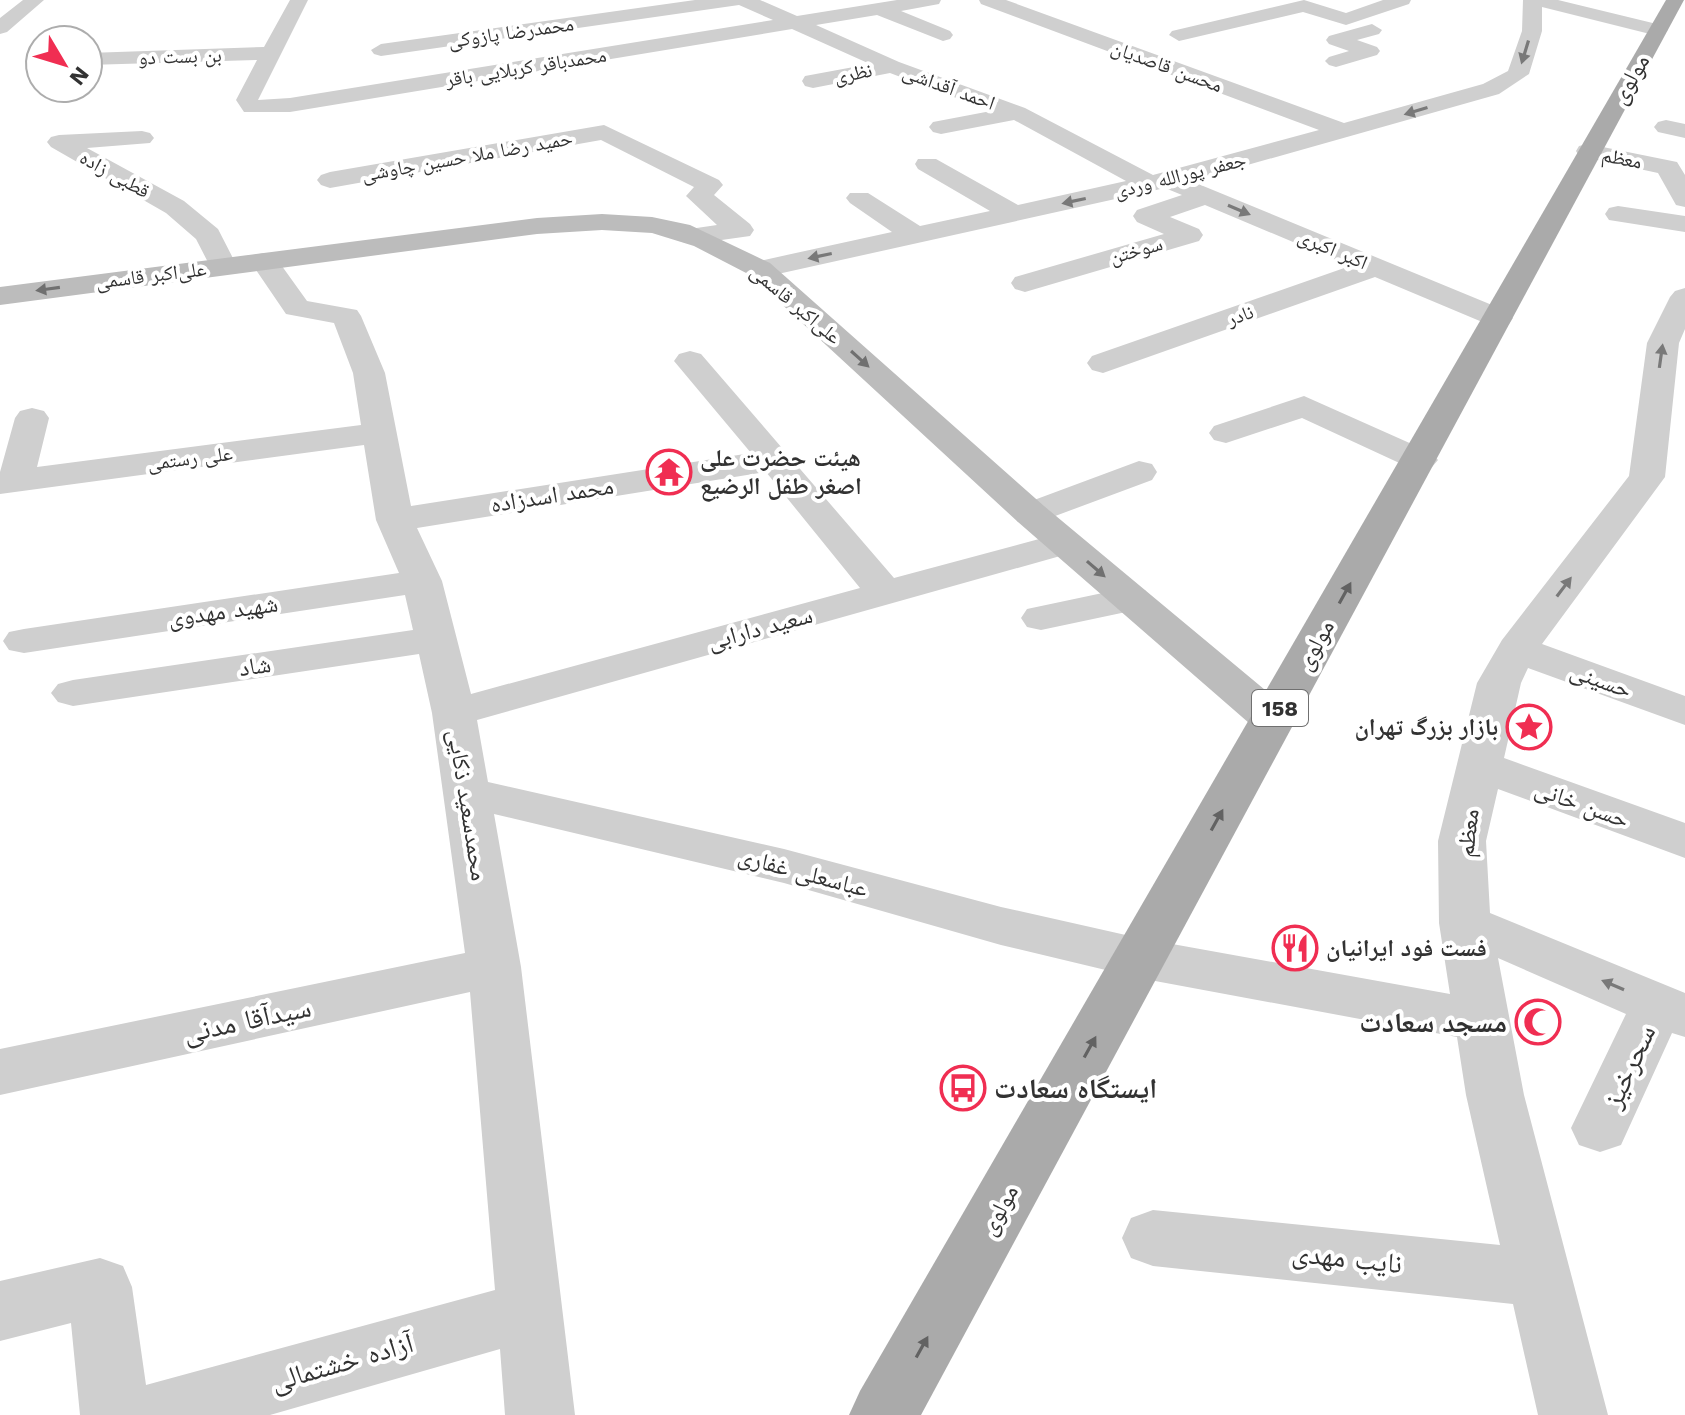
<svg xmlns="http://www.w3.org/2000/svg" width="1685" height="1415" viewBox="0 0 1685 1415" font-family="'Work Sans','Noto Naskh Arabic',sans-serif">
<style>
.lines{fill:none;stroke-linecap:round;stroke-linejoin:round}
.street{fill:#cfcfcf;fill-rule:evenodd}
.secondary{fill:#bcbcbc;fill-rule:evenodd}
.primary{fill:#aaa;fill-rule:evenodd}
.oneway{fill:#797979}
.oneway2{fill:#707070}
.oneway3{fill:#626262}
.labels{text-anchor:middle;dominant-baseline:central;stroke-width:8;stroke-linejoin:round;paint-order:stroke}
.far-street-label{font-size:20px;fill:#323232;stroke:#fff}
.shield{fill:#fff;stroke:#707070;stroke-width:2}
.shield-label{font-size:22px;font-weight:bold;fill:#323232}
.street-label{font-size:24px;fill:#323232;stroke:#fff}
.poi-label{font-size:24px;font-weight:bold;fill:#323232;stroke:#fff;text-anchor:start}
.near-street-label{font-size:28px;fill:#323232;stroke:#fff}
.near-poi-label{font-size:28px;font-weight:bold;fill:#323232;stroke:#fff;text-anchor:end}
</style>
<rect width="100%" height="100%" fill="#fff"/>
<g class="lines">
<path class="street" d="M23,0H44L7,32L0,34V18Z
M290,0H308L258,100L290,98L773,20L739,5L381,56L374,54L371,50L381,44L695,0H760L797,16L897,0H941L939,4L901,11L950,31L953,35L950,39L943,41L877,15L816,25L899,62L1025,108L1153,175L1319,130L981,4L979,0H1006L1344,123L1483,84L1508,71L1522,31L1523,0H1558L1665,26L1668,30L1658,36L1542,7V31L1529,74L1499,94L1191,181L1509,312L1513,318L1509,324L1498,327L1487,324L1375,277L1103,373L1092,370L1087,363L1092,356L1350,266L1205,205L1170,217L1199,229L1203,235L1199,241L1025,292L1015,289L1011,283L1015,277L1164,234L1137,222L1133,216L1137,210L1182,195L1165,188L760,278L750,275L746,269L750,263L892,232L850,203L846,198L850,193H868L920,226L990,211L918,169L915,164L918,159H936L1018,205L1126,181L1014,120L941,134L933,132L929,127L933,122L991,111L890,73L813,88L805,86L802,81L805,76L870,64L792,29L290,112H244L236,100L257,60L88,65V53L264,47Z
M1304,0L1346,13L1383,0H1411L1409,4L1346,25L1303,12L1179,41L1169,35L1172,31Z
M1372,24L1382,30L1379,34L1357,40L1377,47L1380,51L1377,55L1336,67L1329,65L1325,61L1329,57L1349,51L1329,44L1326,40L1329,36Z
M1666,120L1685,124V138L1658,132L1654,127L1658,122Z
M604,125L719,180L723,185L714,195L750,224L754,230L750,236L693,244L683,242L679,236L683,230L717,225L686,196L694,187L601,140L330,188L321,185L317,180L321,175L330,172Z
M142,131L150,133L154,138L150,143L87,148L184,201L218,229L237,266L233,272L223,274L213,272L196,239L166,213L51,147L47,142L51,137L59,135Z
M1588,144L1677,162L1685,175V207L1676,205L1658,173L1579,156L1576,151L1579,146Z
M1618,206L1685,216V232L1609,220L1605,214L1609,208Z
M264,253L274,255L307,301L357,310L361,316L385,373L411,506L751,453L674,361L679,354L690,351L701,354L894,578L1065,532L1078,535L1084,543L1078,551L477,720L488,782L784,849L1001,907L1139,938L1450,994L1439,923L1438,841L1477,683L1502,640L1629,476L1647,343L1670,297L1675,291L1685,288V329L1679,343L1665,477L1542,644L1685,696V725L1528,668L1521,683L1504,758L1685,823V858L1498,789L1486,841L1490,913L1685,993V1037L1672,1033L1621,1145L1600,1152L1579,1145L1571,1128L1626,1014L1498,958L1524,1095L1608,1415H1538L1513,1304L1153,1266L1131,1258L1122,1238L1131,1218L1153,1210L1500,1245L1466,1095L1457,1037L1139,978L1001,945L784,883L494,814L521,967L575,1415H505L500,1349L270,1415H80L71,1323L0,1341V1281L100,1258L123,1266L132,1287L146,1385L495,1290L470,992L0,1095V1049L465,953L432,713L419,654L73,706L58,702L51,693L58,684L73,680L413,630L405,595L24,653L9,650L3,641L9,632L24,629L399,573L376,520L364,445L0,494V472L15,418L20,411L32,408L44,411L49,418L37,467L361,425L353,373L334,323L286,314L250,261L254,255ZM766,472L860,588L471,694L442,581L417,528Z
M1304,396L1432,453L1438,460L1432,467L1420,471L1408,467L1302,418L1226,443L1214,440L1209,433L1214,426Z
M1139,461L1152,464L1157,472L1152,480L1031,525L1018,522L1012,514L1018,506Z
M1131,587L1145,590L1151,599L1145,608L1041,630L1027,627L1021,618L1027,609Z"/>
<path class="secondary" d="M602,214L652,217L690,225L770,263L1044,506L1289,710L1295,720L1289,730L1273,734L1257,730L1018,522L750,275L694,246L652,233L602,230L537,234L0,305V287L537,218Z"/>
<path class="primary" d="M1666,0H1684L921,1415H849L860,1391Z"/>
</g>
<defs><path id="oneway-solid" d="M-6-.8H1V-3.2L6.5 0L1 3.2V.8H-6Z" transform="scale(2)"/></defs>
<g class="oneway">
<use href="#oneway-solid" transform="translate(1525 52) rotate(107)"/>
<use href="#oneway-solid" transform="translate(1416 111) rotate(163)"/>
<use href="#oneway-solid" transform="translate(1074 201) rotate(168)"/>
<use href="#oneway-solid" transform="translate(1239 210) rotate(23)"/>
<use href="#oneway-solid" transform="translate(820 256) rotate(168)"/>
<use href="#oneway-solid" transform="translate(1661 356) rotate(-82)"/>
<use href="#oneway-solid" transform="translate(1564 587) rotate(-53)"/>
<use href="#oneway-solid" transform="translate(1613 985) rotate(-157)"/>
</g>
<g class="oneway2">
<use href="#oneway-solid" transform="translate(48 289) rotate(172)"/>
<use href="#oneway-solid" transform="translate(860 359) rotate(42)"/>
<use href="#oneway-solid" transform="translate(1096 569) rotate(41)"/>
</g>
<g class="oneway3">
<use href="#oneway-solid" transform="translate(1345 593) rotate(-61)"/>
<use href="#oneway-solid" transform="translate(1217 820) rotate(-61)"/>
<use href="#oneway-solid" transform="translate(1090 1047) rotate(-61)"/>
<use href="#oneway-solid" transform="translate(922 1347) rotate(-61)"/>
</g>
<defs>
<g id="temple-ring" transform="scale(2.3)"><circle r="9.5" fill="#fff" stroke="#f02e52" stroke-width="1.5"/><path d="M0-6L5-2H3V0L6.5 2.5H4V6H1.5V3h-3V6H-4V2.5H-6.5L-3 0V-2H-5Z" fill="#f02e52"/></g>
<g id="sight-ring" transform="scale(2.3)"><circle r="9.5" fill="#fff" stroke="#f02e52" stroke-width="1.5"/><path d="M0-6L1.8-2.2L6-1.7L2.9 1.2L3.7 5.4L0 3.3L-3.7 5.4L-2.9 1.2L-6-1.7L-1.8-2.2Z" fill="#f02e52"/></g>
<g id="restaurant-ring" transform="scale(2.3)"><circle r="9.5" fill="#fff" stroke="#f02e52" stroke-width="1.5"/><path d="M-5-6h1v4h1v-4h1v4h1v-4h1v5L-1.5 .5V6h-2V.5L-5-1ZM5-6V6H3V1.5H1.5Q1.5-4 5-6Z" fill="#f02e52"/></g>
<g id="mosque-ring" transform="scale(2.3)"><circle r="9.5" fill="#fff" stroke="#f02e52" stroke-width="1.5"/><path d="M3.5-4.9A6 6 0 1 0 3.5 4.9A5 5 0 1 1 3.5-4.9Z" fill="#f02e52"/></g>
<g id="bus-ring" transform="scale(2.3)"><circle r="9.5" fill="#fff" stroke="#f02e52" stroke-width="1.5"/><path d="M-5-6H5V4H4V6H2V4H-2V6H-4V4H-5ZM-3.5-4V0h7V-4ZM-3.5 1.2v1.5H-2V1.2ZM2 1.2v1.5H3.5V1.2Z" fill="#f02e52"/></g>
</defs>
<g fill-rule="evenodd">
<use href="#temple-ring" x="669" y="472"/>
<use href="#sight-ring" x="1529" y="727"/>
<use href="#restaurant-ring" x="1295" y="948"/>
<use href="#mosque-ring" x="1538" y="1022"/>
<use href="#bus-ring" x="963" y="1088"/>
</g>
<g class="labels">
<g class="far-street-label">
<text transform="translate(511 32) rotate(-8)">محمدرضا پازوکی</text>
<text transform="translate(180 56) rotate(-2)">بن بست دو</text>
<text transform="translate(1167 66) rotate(20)">محسن قاصدیان</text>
<text transform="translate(526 67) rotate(-9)">محمدباقر کربلایی باقر</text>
<text transform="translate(853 73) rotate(-11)">نظری</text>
<text transform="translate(949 87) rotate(20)">احمد آقداشی</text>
<text transform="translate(467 156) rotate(-10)">حمید رضا ملا حسین چاوشی</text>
<text transform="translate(1622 158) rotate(11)">معظم</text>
<text transform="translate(115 174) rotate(29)">قطبی زاده</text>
<text transform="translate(1180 175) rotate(-14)">جعفر پورالله وردی</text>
<text transform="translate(1333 249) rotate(23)">اکبر اکبری</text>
<text transform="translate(1136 250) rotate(-16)">سوختن</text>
<text transform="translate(151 275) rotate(-7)">علی‌اکبر قاسمی</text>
<text transform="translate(796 304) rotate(40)">علی‌اکبر قاسمی</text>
<text transform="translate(1240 315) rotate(-19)">نادر</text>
<text transform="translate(190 458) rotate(-7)">علی رستمی</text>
</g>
<rect class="shield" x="1252" y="690" width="56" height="36" rx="6"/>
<g class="shield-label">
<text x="1280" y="708">158</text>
</g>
<g class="street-label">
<text transform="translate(1630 79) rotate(-60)">مولوی</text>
<text transform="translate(552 495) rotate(-9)">محمد اسدزاده</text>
<text transform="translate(223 611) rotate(-8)">شهید مهدوی</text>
<text transform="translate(760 628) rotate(-15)">سعید دارابی</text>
<text transform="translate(1315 645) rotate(-61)">مولوی</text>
<text transform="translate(255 666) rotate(-8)">شاد</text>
<text transform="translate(1601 680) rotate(20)">حسینی</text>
<text transform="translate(1582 804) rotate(20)">حسن خانی</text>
<text transform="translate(468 805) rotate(81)">محمدسعید ذکایی</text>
<text transform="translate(1468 833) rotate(-83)">معظم</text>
<text transform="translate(803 872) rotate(15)">عباسعلی غفاری</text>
<text transform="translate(999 1210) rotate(-61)">مولوی</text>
</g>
<g class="poi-label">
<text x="700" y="458">هیئت حضرت علی<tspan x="700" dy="28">اصغر طفل الرضیع</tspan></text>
<text x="1498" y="727" text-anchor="end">بازار بزرگ تهران</text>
<text x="1326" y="948">فست فود ایرانیان</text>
</g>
<g class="near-street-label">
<text transform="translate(247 1020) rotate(-12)">سیدآقا مدنی</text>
<text transform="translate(1629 1066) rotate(-65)">سحرخیز</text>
<text transform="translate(1347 1258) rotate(6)">نایب مهدی</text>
<text transform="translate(342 1362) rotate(-16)">آزاده خشتمالی</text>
</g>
<g class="near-poi-label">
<text x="1507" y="1022">مسجد سعادت</text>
<text x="994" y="1088" text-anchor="start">ایستگاه سعادت</text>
</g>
</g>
<g transform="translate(64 64) rotate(128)"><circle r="38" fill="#ffffff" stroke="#adadad" stroke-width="2"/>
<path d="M0-6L14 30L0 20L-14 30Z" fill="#f02e52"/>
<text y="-12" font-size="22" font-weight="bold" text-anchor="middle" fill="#323232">N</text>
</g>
</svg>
